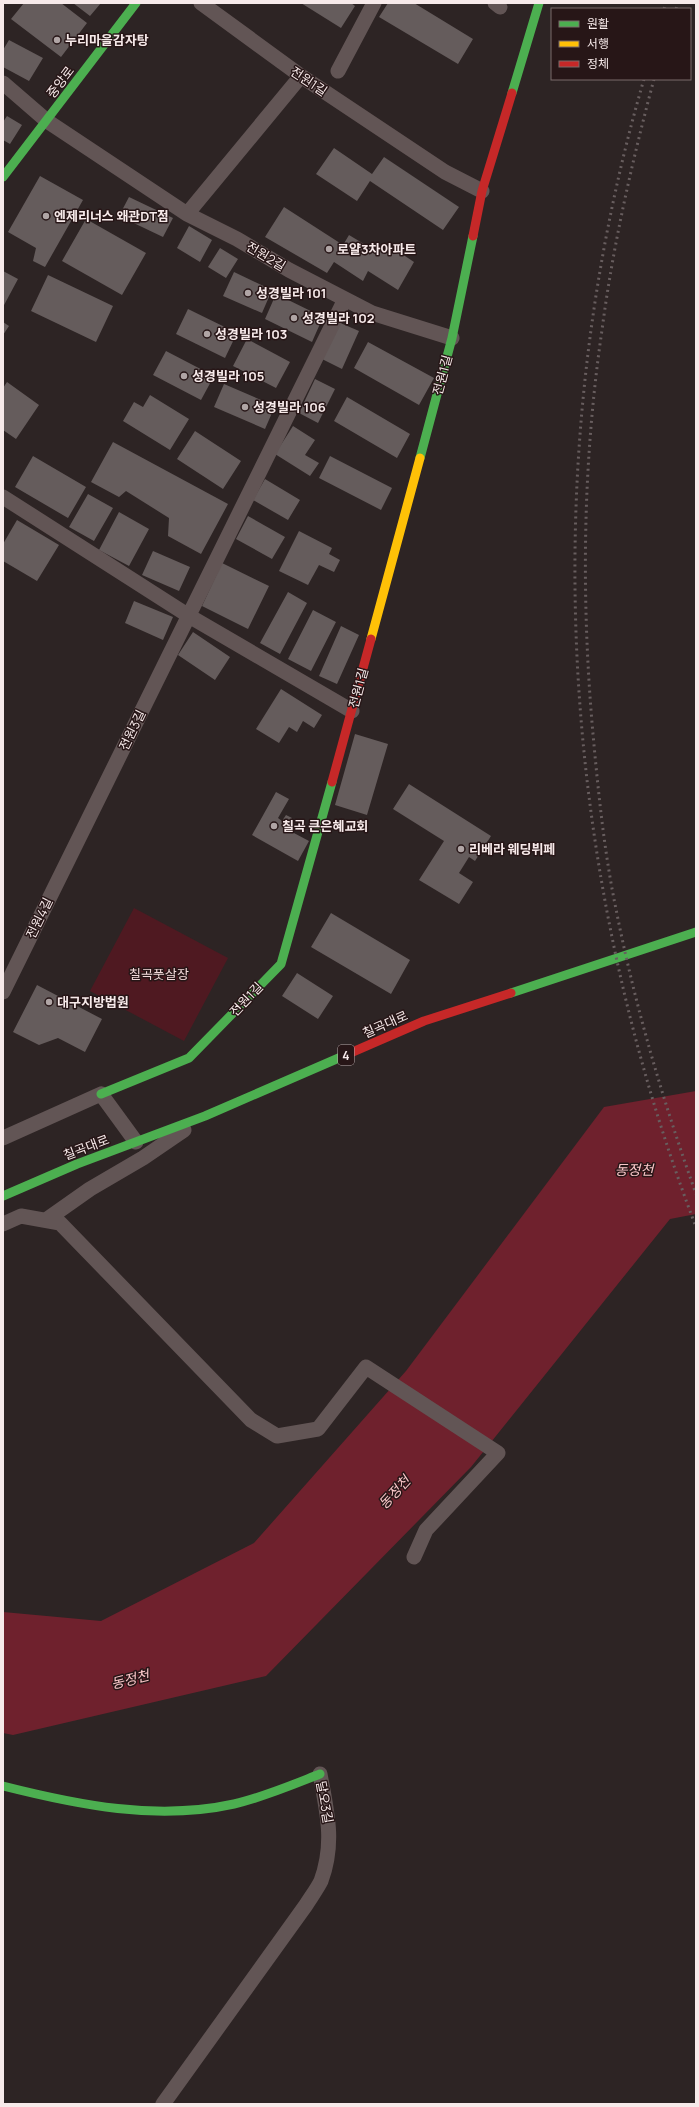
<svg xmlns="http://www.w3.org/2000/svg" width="699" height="2107" viewBox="0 0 699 2107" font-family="Manrope,'Noto Sans KR',sans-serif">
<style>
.green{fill:#4f1921}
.water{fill:#6f212d}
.building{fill:#655c5c}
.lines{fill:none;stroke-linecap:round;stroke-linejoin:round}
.street{stroke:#625555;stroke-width:15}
.fast{stroke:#4caf50;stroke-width:9}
.slow{stroke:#ffc107;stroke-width:9}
.jam{stroke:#c62828;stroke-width:9}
.rail{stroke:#685e5f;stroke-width:3;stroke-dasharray:2 4;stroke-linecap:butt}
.poi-dot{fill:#b0a5a5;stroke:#271617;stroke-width:1.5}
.labels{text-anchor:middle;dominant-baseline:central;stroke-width:3;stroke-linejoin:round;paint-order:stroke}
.shield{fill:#271617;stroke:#b9aaab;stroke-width:1}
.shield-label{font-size:12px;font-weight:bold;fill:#f7eaea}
.poi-label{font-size:13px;font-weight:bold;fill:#f7eaea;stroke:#271617;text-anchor:start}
.street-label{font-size:13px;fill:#f7eaea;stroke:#271617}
.park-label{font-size:13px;fill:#f3d9da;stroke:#271617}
.water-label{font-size:14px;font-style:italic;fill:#fac7c9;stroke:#271617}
</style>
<rect width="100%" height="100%" fill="#2d2424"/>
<path class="green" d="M134,908L228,958L184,1041L90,991Z"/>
<path class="water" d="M696,1091V1214L670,1219L471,1467L266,1676L13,1735L3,1733V1612L101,1621L254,1543L406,1371L604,1107Z"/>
<path class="building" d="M24,3H61L87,23L61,57L11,19Z
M73,3H101L90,16Z
M301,3H351L355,6L341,28Z
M388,3H414L473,39L458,64L379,17Z
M9,40L43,58L29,81L3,67V50Z
M7,116L22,125L10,144L3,140V122Z
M334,148L372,174L384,157L459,207L443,230L370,181L357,201L316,174Z
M40,176L83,200L45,267L33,261L36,248L8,232Z
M129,197L173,218L163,237L119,216Z
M284,207L343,245L349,235L379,253L387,244L414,262L398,290L368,271L363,281L334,262L327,273L265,237Z
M86,219L146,253L122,295L62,261Z
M189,226L212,240L200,262L177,248Z
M220,248L238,259L226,278L208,267Z
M3,271L18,279L3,307Z
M234,272L272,290L262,313L223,296Z
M48,275L113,306L96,342L31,311Z
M276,294L323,317L312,342L265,319Z
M188,309L237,333L225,358L176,334Z
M3,322L9,326L3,335Z
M338,322L359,331L342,369L322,359Z
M247,339L290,362L276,388L233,366Z
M368,342L434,378L419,405L354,368Z
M166,351L214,376L201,400L153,375Z
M315,379L335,389L318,423L299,413Z
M7,382L39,405L16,439L3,430V388Z
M224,384L275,406L265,429L214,407Z
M150,395L189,419L170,450L123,421L134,402L143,407Z
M347,397L410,434L397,458L334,421Z
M293,426L315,440L305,455L319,463L310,476L275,454Z
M195,431L241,461L223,489L177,459Z
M113,442L228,504L201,554L168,536L169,518L126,491L119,497L91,482Z
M33,456L86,487L68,518L15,487Z
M330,456L392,488L381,510L319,478Z
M265,479L300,500L288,520L253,500Z
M88,494L113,508L94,541L69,527Z
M119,512L149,529L129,566L99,550Z
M248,516L285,537L272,559L236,539Z
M17,520L59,545L37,581L3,561V544Z
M299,531L332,548L329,554L340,560L334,572L319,565L308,585L279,571Z
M153,551L190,567L179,591L142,575Z
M222,563L269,586L248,629L202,606Z
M288,592L307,603L280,654L260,643Z
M134,601L173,617L163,640L125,623Z
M313,610L336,622L311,671L288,659Z
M341,626L359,635L337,684L319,676Z
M193,632L230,657L215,680L178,655Z
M281,689L322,715L314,728L303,721L297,732L289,727L279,743L256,729Z
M355,734L388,744L367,815L335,805Z
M409,784L491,836L475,861L469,857L459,873L473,882L459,904L419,880L444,841L393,809Z
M276,792L289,799L278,818L282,821L286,815L292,818L288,825L295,828L292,832L309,841L298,861L252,835Z
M331,913L410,960L391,994L311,947Z
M297,973L333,996L318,1019L282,996Z
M37,985L102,1019L85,1052L58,1038L39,1045L13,1032Z"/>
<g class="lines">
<path class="street" d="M201,3L301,76L445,172L482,191
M495,3L500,7
M338,71L374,3
M3,83L47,121L187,214L237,239L289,270L372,313L452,338
M187,214L301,76
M3,497L189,616L352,711
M3,992L345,299
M3,1138L101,1094L136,1142
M46,1220L90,1189L143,1158L184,1130
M3,1224L21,1216L60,1223L251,1420L277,1436L318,1429L366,1367L498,1453L426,1530L414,1557
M163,2104L306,1905C311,1897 317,1889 321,1881C335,1843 327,1812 320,1774"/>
<path class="fast" d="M512,93L539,3
M3,177L136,3
M420,458L452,338L473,236
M511,993L696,932
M101,1094L189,1058L281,964L332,782
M3,1196L77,1164L205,1116L348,1054
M3,1786C78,1805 157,1821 234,1804C264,1797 292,1785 320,1774"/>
<path class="slow" d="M371,639L420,458"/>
<path class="jam" d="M473,236L482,191L512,93
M332,782L371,639
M348,1054L424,1021L511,993"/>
<path class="rail" d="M664,9L666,3
M676,9L678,3
M644,79C535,454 557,862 696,1227
M654,79C632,162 613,245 602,330C582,467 581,607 594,745C599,799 605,856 616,909C635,1006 663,1101 696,1194"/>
</g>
<g class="poi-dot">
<circle cx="57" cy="40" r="4"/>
<circle cx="46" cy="216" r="4"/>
<circle cx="329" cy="249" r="4"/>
<circle cx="248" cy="293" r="4"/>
<circle cx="294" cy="318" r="4"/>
<circle cx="207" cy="334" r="4"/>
<circle cx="184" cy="376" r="4"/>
<circle cx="245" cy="407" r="4"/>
<circle cx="274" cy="826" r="4"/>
<circle cx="461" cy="849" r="4"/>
<circle cx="49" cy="1002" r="4"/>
</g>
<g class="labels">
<rect class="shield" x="338" y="1045" width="16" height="20" rx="3"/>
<g class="shield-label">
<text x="346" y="1055">4</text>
</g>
<g class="poi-label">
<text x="65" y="40">누리마을감자탕</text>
<text x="54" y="216">엔제리너스 왜관DT점</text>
<text x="337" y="249">로얄3차아파트</text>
<text x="256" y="293">성경빌라 101</text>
<text x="302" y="318">성경빌라 102</text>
<text x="215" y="334">성경빌라 103</text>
<text x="192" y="376">성경빌라 105</text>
<text x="253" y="407">성경빌라 106</text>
<text x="282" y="826">칠곡 큰은혜교회</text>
<text x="469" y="849">리베라 웨딩뷔페</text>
<text x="57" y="1002">대구지방법원</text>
</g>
<g class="street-label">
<text transform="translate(309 81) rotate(34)">전원1길</text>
<text transform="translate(60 82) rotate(-53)">중앙로</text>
<text transform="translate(266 256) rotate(31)">전원2길</text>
<text transform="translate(442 375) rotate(-75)">전원1길</text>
<text transform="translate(358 688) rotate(-75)">전원1길</text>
<text transform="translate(132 730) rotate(-64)">전원3길</text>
<text transform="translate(39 918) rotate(-64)">전원4길</text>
<text transform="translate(246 999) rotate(-46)">전원1길</text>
<text transform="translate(385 1024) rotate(-24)">칠곡대로</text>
<text transform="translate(86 1147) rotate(-21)">칠곡대로</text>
<text transform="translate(325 1802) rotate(80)">달오3길</text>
</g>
<g class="park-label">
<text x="159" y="974">칠곡풋살장</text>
</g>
<g class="water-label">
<text x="634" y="1169">동정천</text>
<text transform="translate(394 1492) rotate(-47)">동정천</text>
<text transform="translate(130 1679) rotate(-14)">동정천</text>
</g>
</g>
<rect width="699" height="2107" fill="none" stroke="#f7eaea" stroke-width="8"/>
<rect x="551" y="8" width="140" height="72" fill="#271617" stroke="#7a6b6b"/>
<rect x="559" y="21" width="20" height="6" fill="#4caf50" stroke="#7a6b6b"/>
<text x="587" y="28" font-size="12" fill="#f7eaea">원활</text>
<rect x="559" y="41" width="20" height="6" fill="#ffc107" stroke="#7a6b6b"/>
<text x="587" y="48" font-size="12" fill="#f7eaea">서행</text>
<rect x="559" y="61" width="20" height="6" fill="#c62828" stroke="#7a6b6b"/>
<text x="587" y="68" font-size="12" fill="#f7eaea">정체</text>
</svg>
